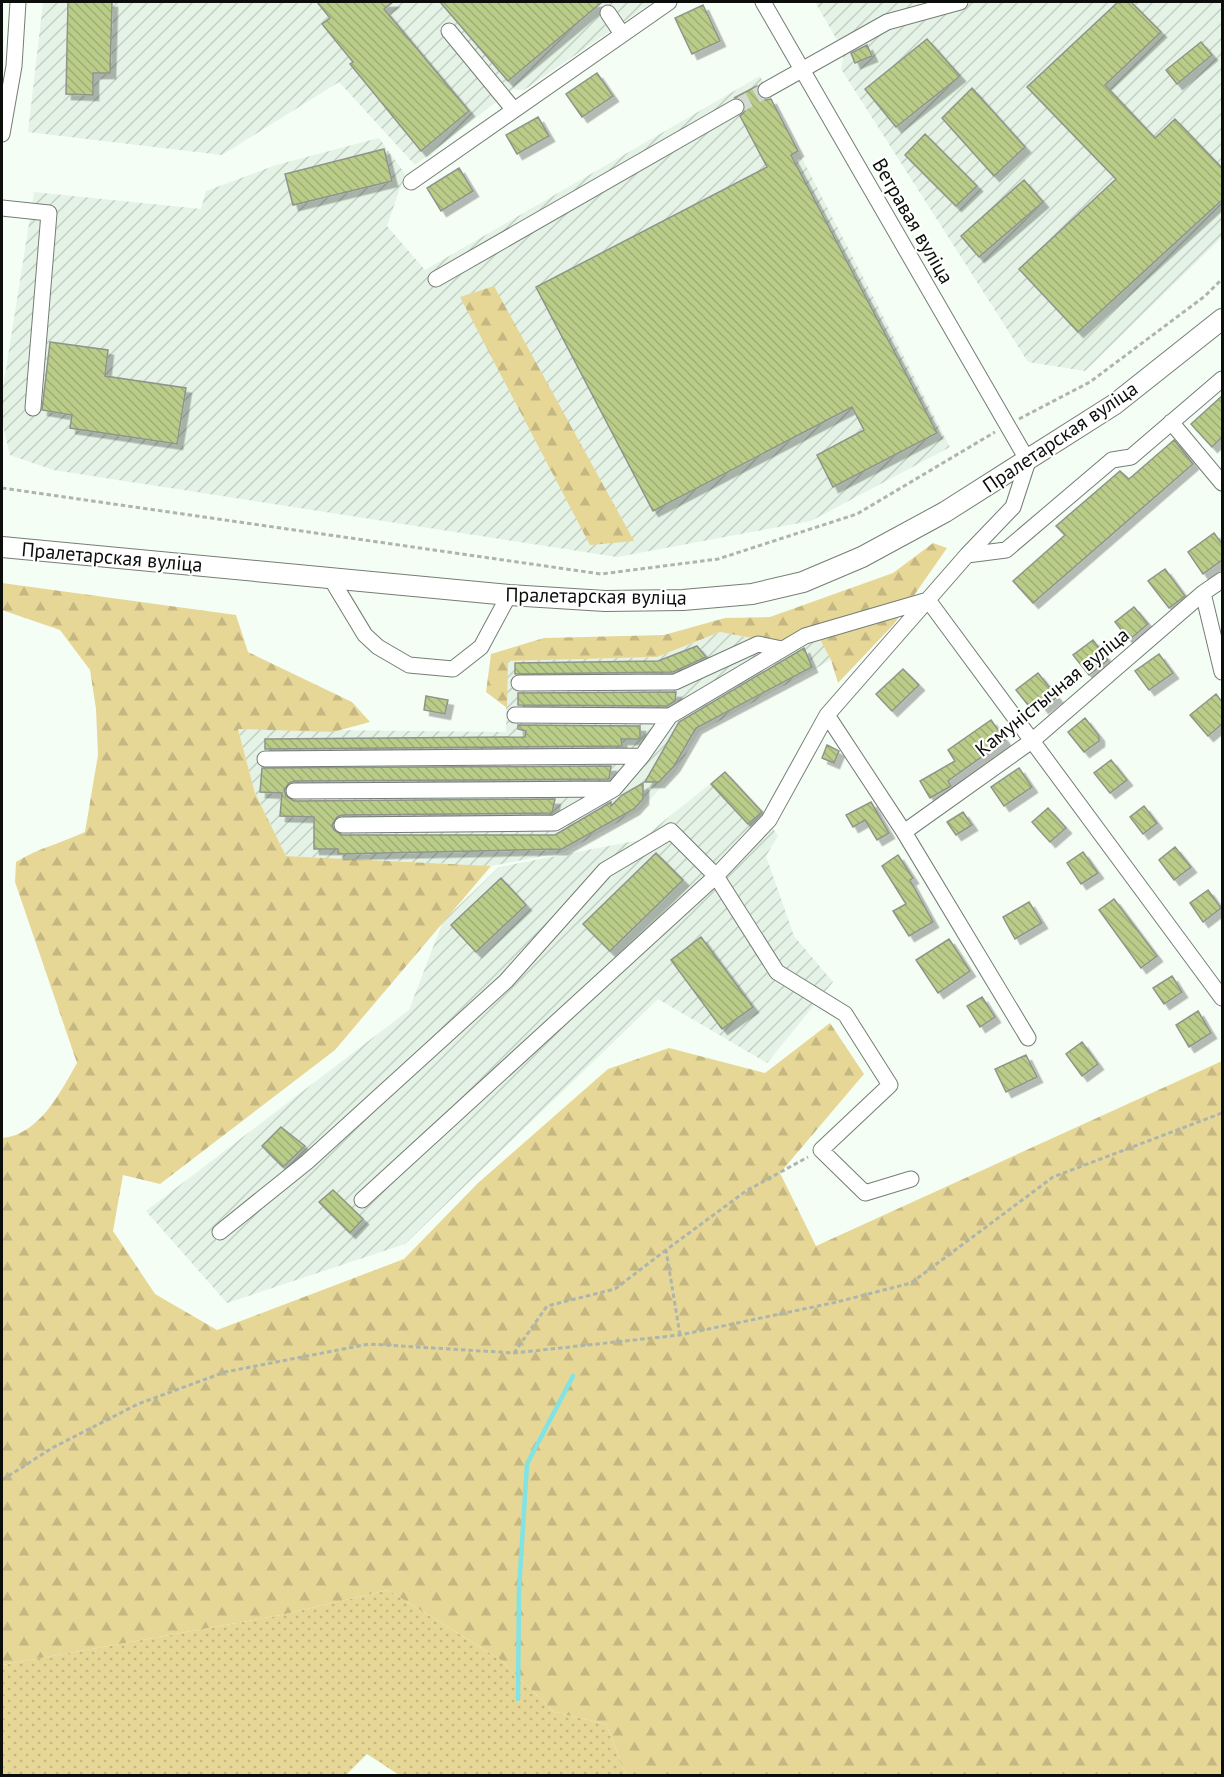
<svg xmlns="http://www.w3.org/2000/svg" width="1224" height="1777" viewBox="0 0 1224 1777" font-family="'PT Sans',sans-serif">
<style>
.industrial{fill:url(#industrial-furrows)}
.grass{fill:url(#grass-dots)}
.forest{fill:url(#forest-firs)}
.lines{fill:none;stroke-linecap:round;stroke-linejoin:round}
.stream{stroke:#81e3e4;stroke-width:4.5}
.building{fill:url(#building-back-hatch);stroke:#90948a;stroke-width:1.5;filter:url(#shadow)}
.minor-tunnel{stroke:#d2dad2;stroke-width:15;stroke-dasharray:15 8;stroke-linecap:butt}
.minor-casing{stroke:#757d75;stroke-width:17}
.major-casing{stroke:#757d75;stroke-width:22}
.path{stroke:#adb5ad;stroke-width:3;stroke-dasharray:4.5 3;stroke-linecap:butt}
.minor{stroke:#fff;stroke-width:15}
.major{stroke:#fff;stroke-width:20}
.labels{text-anchor:middle;dominant-baseline:central;stroke-width:4.5;stroke-linejoin:round;paint-order:stroke}
.street-label{font-size:20px;fill:#0b0e0b;stroke:#fff}
</style>
<defs>
<pattern id="industrial-furrows" width="10" height="10" patternUnits="userSpaceOnUse" patternTransform="scale(1.5)"><rect width="10" height="10" fill="#e4f3e5"/><path d="M-1 1l2-2M0 10L10 0M9 11l2-2" fill="none" stroke="#c2cfc3"/></pattern>
<pattern id="grass-dots" width="8" height="8" patternUnits="userSpaceOnUse" patternTransform="scale(1.5)"><rect width="8" height="8" fill="#e6d797"/><path d="M2 2h.1M6 6h.1" fill="none" stroke="#c4b781" stroke-width="1.8" stroke-linecap="round"/></pattern>
<pattern id="forest-firs" width="22" height="20" patternUnits="userSpaceOnUse" patternTransform="scale(1.5)"><rect width="22" height="20" fill="#e6d797"/><path d="M5 1l3.5 6h-7zM16 11l3.5 6h-7z" fill="#c4b781"/></pattern>
<pattern id="building-back-hatch" width="6" height="6" patternUnits="userSpaceOnUse" patternTransform="scale(1.5)"><rect width="6" height="6" fill="#b9cd89"/><path d="M-1 5l2 2M0 0l6 6M5-1l2 2" fill="none" stroke="#9eaf75"/></pattern>
<filter id="shadow"><feDropShadow dx="5.5" dy="5.5" stdDeviation="0" flood-color="#0004"/></filter>
</defs>
<rect width="100%" height="100%" fill="#f5fef5"/>
<path class="industrial" d="M43,2H653L524,90L513,89L415,165L339,82L222,155L28,132Z
M815,2H1222V237L1085,371L1028,362L841,69L844,52Z
M760,76L950,447L811,521L617,557L53,470L10,455L2,421V394L34,192L201,209L206,191L276,165L379,138L405,174L387,226L425,270Z
M814,626L831,660L699,732L675,773L639,811L565,852L491,866L286,856L255,793L238,729L506,732L507,661L657,657L720,632L783,644Z
M725,772L762,812L778,836L766,856L794,936L833,982L767,1063L658,999L405,1244L227,1303L146,1211L409,1010L443,921L499,867L640,840Z"/>
<path class="grass" d="M388,1590L501,1660L554,1712L606,1724L626,1775H399L367,1754L346,1775L2,1776V1665L281,1615Z"/>
<path class="forest" d="M494,286L634,541L590,545L460,297Z
M933,543L947,548L894,624L838,683L831,660L813,626L783,644L720,632L657,657L508,661L507,708L486,692L491,654L544,638L664,635L725,618L770,617L893,573Z
M2,583L236,615L248,652L352,702L370,722L333,732L238,729L255,793L286,856L491,866L335,1050L160,1184L123,1175L113,1231L155,1294L217,1330L404,1259L478,1183L608,1069L669,1048L765,1073L830,1023L864,1074L780,1173L816,1246L1222,1061V1775H626L606,1724L554,1712L501,1660L388,1590L281,1615L2,1665V1138C39,1135 60,1093 77,1063L15,882L16,862C38,848 62,843 85,832L98,755L96,709L90,670L60,630L2,610Z"/>
<g class="lines">
<path class="stream" d="M518,1699L519,1589L527,1464L573,1376"/>
</g>
<path class="building" d="M68,2H112L110,73H93V95L66,94Z
M317,2H393L384,9L469,111L421,151L350,64L353,62L322,24L330,18Z
M440,2H602L508,81Z
M1118,2H1131L1161,32L1105,85L1155,138L1175,119L1222,168V200L1078,332L1019,269L1116,179L1027,87Z
M703,5L720,41L692,54L675,18Z
M927,39L960,76L896,127L865,89Z
M1201,42L1212,55L1177,84L1166,70Z
M867,45L872,56L855,63L851,53Z
M597,73L613,96L582,117L566,94Z
M757,86L758,95L765,100L771,99L798,151L791,155L937,433L833,487L817,455L864,430L852,407L653,511L536,287L767,167L740,116L745,111V103L740,98H734Z
M972,88L1025,147L994,176L942,118Z
M538,117L549,136L517,154L506,135Z
M925,134L977,186L956,206L905,155Z
M384,149L392,181L293,205L285,174Z
M459,168L473,191L441,211L427,188Z
M1024,180L1043,202L979,257L961,236Z
M50,342L108,350L105,376L186,388L177,444L70,428L72,415L42,410Z
M1222,396V437L1212,447L1191,424Z
M1174,440L1193,464L1033,603L1013,581L1065,535L1056,526L1120,471L1129,479Z
M1214,533L1222,544V560L1203,574L1188,552Z
M1165,569L1185,596L1169,608L1148,581Z
M1134,607L1148,624L1129,640L1115,622Z
M1093,640L1108,660L1089,675L1073,655Z
M697,646L706,657L673,672L515,674V663L658,661Z
M804,648L812,667L696,728L674,766L659,782H645L679,722Z
M1159,654L1173,673L1149,690L1135,671Z
M903,669L919,685L892,711L876,694Z
M1038,673L1057,697L1043,708L1036,699L1028,705L1016,690Z
M676,692L675,701L667,706L518,705V693Z
M1216,694L1222,702V724L1208,736L1190,715Z
M426,696L448,700L445,714L424,710Z
M1085,718L1099,736V741L1084,752L1068,732Z
M991,720L1005,740L948,781L951,786L930,798L920,781L955,761L948,750Z
M518,725L640,726V739H621L622,746L265,749V739L525,737L526,731L518,729Z
M827,745L839,751L834,763L822,758Z
M1111,760L1127,780L1110,793L1094,773Z
M611,766L609,779L294,781L289,783L284,790L286,796L294,801L555,799L552,813L342,815L337,817L332,825L334,830L342,835H555L611,802V806L622,795L643,783V799L634,809L562,849L338,854V849H314V817L280,816L282,793L260,792L262,768Z
M1019,768L1032,787L1004,806L991,787Z
M725,772L762,812L748,824L711,784Z
M871,802L889,833L877,840L865,820L853,827L846,815Z
M1144,806L1157,823L1143,834L1130,817Z
M1048,808L1066,828L1050,842L1032,822Z
M963,812L972,825L956,835L947,822Z
M1175,847L1191,867L1174,880L1159,860Z
M1083,852L1098,873L1081,884L1067,863Z
M656,853L683,880L610,951L583,924Z
M898,855L913,878L910,880L933,922L909,936L893,911L906,904L882,866Z
M501,878L526,905L476,952L451,925Z
M1208,890L1221,908L1203,922L1190,903Z
M1114,899L1157,956L1141,968L1099,910Z
M1029,902L1042,923L1015,939L1003,917Z
M701,937L753,1007L722,1029L671,960Z
M949,939L970,971L938,993L916,960Z
M1172,976L1182,992L1164,1004L1153,988Z
M982,997L995,1017L980,1027L967,1006Z
M1198,1011L1211,1033L1189,1047L1176,1025Z
M1082,1042L1098,1064L1082,1076L1066,1054Z
M1026,1055L1037,1077L1006,1092L995,1069Z
M281,1127L305,1146L283,1167L262,1146Z
M333,1190L363,1219L350,1233L319,1202Z"/>
<g class="lines">
<path class="minor-tunnel" d="M736,107L766,90"/>
<g class="minor-casing">
<path id="minor" d="M763,2L1028,461L1013,507L967,555L827,715L769,820L716,876L777,972L845,1014L890,1085L821,1150L865,1193L911,1179
M608,13L622,34
M449,31L514,110
M766,90L887,22L960,2
M2,134L14,66L18,2
M411,182L669,2
M2,208L49,213L33,408
M436,279L736,107
M1171,422L1222,483
M967,555L1006,550L1112,460L1131,457L1222,379
M330,577L365,635L378,647L409,665L453,669L481,647L509,595
M1203,593L1222,672
M928,600L1222,998
M519,683L675,682L758,644L782,649
M515,715L670,716
M827,715L904,832L1028,1038
M265,759L642,756
M294,791L612,789
M342,825L555,823L614,789L642,756L670,716L805,636L928,600
M904,832L1033,740L1203,593L1222,580
M220,1232L307,1162L506,981L605,870L671,831L716,876L362,1200"/>
</g>
<g class="major-casing">
<path id="major" d="M2,547L509,595L605,601L683,600L752,594L803,582L862,557L945,512L1115,404L1222,319"/>
</g>
<path class="path" d="M1019,419L1090,382L1205,296L1222,279
M2,488L601,574L718,559L857,514L995,432
M680,1335L666,1250L746,1191L808,1157
M514,1353L547,1306L615,1289L666,1250
M2,1480L52,1448L138,1404L225,1372L369,1344L514,1353L680,1335L837,1302L911,1283L1053,1177L1222,1113"/>
<use href="#minor" class="minor"/>
<use href="#major" class="major"/>
</g>
<g class="labels">
<g class="street-label">
<text transform="translate(913 221) rotate(60)">Ветравая вуліца</text>
<text transform="translate(1060 437) rotate(-34)">Пралетарская вуліца</text>
<text transform="translate(112 557) rotate(5)">Пралетарская вуліца</text>
<text transform="translate(596 596) rotate(1)">Пралетарская вуліца</text>
<text transform="translate(1052 692) rotate(-39)">Камуністычная вуліца</text>
</g>
</g>
<rect width="1224" height="1777" fill="none" stroke="#0b0e0b" stroke-width="6"/>
</svg>
